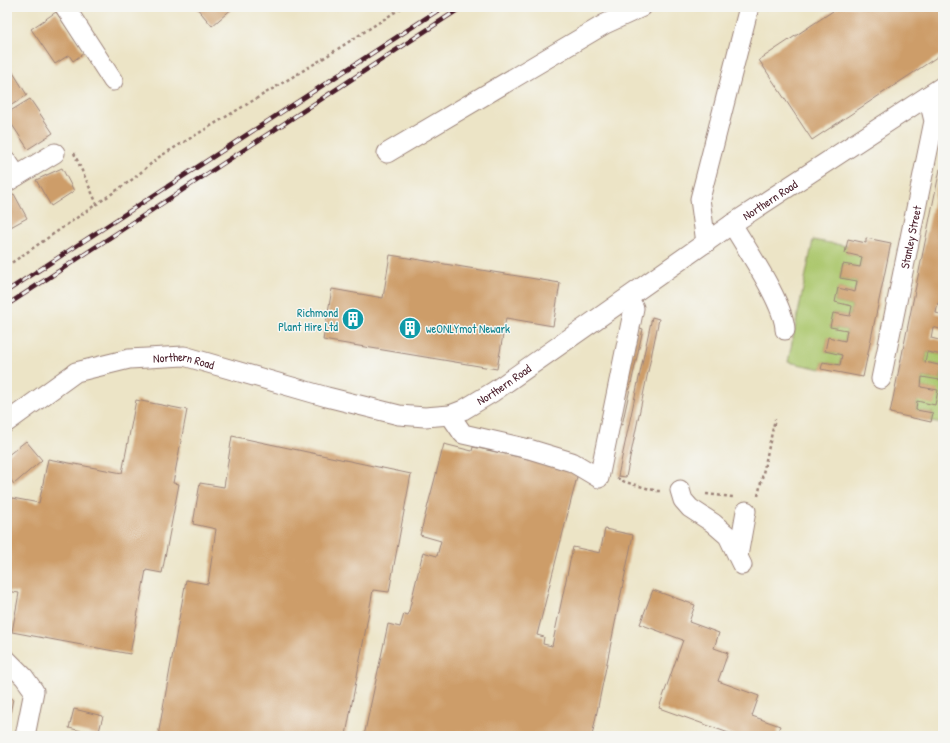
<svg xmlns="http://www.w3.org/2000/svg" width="950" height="743" viewBox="0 0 950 743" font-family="'Patrick Hand',sans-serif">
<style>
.green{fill:#acc76d;stroke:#7b734c}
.building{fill:#cd9d69}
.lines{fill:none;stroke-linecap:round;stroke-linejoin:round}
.minor-casing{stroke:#9b8278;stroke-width:21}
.path{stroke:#9b8278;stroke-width:2.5;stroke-dasharray:3 3;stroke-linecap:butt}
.minor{stroke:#fff;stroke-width:19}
.rail-casing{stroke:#4a1f2b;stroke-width:4.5}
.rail{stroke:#f6f6f2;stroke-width:3;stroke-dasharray:9;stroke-linecap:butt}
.labels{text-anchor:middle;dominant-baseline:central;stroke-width:3;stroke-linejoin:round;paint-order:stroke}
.street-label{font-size:12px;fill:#4a1f2b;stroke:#f6f6f2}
.culture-label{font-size:12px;fill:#0d838f;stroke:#f6f6f2;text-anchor:end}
</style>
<rect width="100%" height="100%" fill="#f6f6f2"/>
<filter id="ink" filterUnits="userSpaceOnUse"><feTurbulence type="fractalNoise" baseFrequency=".025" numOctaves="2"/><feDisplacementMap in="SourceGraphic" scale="8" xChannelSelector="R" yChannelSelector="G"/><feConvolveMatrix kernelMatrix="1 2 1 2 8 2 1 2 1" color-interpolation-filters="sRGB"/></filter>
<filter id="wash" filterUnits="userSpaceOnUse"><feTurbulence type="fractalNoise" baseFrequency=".012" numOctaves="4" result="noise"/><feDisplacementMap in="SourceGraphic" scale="16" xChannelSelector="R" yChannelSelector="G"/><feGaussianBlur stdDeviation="0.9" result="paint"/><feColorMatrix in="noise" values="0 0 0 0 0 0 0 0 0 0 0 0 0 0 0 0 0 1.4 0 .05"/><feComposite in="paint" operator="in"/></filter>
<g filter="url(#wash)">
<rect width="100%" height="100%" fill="#ece4c6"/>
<path class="green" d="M813,240L847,246L846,253L862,257L860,267L843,264L840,278L857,281L855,292L838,288L835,302L852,306L850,316L833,313L830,327L847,330L845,341L828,338L825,351L842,355L840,365L823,362L821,369L788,362Z
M927,352L943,355V424L931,422L933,413L916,410L917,401L938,391L921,387L922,377L940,380L943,366L925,362Z"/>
<g id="blocks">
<path class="building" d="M196,7H234L212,26Z
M839,7H943V53L812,140L759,60Z
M56,12L84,53L73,61L69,55L55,64L31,29Z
M7,63L27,95L7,108Z
M30,99L53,133L28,149L7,117V113Z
M62,168L74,191L51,206L36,180Z
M940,169H943V279L941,289H943V304L938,303L936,313L943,315V330L933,327L931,338L943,341V355L927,352L925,362L943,366L940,380L922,377L921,387L938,390L935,405L917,401L916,410L933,413L931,422L890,413Z
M14,194L27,218L7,229V197Z
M866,238L891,243L863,377L821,369L823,362L840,365L842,355L825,351L828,337L845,341L847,330L830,327L833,313L850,316L852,306L835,302L838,288L855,292L857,281L840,278L843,264L860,267L862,257L845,253L848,239L866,243Z
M390,255L560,283L553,326L506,318L497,369L323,340L332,289L383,298Z
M652,317L659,319L626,477L618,476Z
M637,327L643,329L622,425L617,423Z
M136,400L187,410L173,483L179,484L162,573L146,570L130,654L12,632L19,593L7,591V497L39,503L48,459L122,473Z
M232,436L411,474L389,592L373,590L346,735L350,736H158L186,580L208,584L216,529L193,524L200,483L224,487Z
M26,441L42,460L14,484L7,475V456Z
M444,444L472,451L473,447L542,462L560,461L558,468L578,473L537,635L544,637L543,644L552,646L573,547L600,553L605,529L633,535L592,736H364L388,624L400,627L404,614L408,615L423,552L437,556L441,541L420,535Z
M653,590L695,605L689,622L719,633L714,648L728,653L718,681L759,696L752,716L780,726L776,736H737L659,708L683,640L640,624Z
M7,698L13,699L8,724H7Z
M74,709L103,716L98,735L69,728Z"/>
</g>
</g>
<g filter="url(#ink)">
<use href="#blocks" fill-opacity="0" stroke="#9b8278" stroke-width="1"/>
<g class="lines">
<g class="minor-casing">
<g id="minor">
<path d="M65,7L113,81"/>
<path d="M387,153L605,24L642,7"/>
<path d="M7,161L17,176"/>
<path d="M7,182L55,153"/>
<path d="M732,224C746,248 785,305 785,330"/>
<path d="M706,243L700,199L749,7"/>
<path id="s1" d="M881,379L934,121L928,96"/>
<path d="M450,415L463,434L529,449L572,462L599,478L634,308L628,298"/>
<path id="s2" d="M7,422L76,372L129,359L184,356L327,397L399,415L425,417L450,415L463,410L493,392L732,224L943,86"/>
<path d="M680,490L683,500L690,508L713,523L728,536L742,565"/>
<path d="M738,556L746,511"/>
<path d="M7,660L24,677L34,691L25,736"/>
</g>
</g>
<path class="path" d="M74,153L97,204
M7,266L133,179L159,157L319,61L403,7
M617,478L625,482L657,491H662
M706,494L733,497
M758,496L775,419"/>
<use href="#minor" class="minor"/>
<g class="rail-casing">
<path id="rail" d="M7,291L443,7
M7,305L462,7"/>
</g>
<use href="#rail" class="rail"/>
</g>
</g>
<defs>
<g id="building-disc" transform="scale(1.15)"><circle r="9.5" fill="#0f9aa8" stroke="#f6f6f2"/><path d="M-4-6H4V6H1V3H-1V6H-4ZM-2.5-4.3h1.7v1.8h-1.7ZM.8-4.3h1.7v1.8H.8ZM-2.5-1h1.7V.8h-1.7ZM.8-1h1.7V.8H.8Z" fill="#fff"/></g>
</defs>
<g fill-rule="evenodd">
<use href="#building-disc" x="353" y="319"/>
<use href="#building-disc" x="410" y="328"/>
</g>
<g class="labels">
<g class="street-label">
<text stroke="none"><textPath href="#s2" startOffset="855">Northern Road</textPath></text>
<text stroke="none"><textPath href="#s1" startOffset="145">Stanley Street</textPath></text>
<text stroke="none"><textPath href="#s2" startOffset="195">Northern Road</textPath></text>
<text stroke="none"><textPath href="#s2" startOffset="531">Northern Road</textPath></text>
</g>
<g class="culture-label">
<text x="338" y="312">Richmond<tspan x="338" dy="14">Plant Hire Ltd</tspan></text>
<text x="426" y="328" text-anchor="start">weONLYmot Newark</text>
</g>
</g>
<rect width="950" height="743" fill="none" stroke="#f6f6f2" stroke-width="24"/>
</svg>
